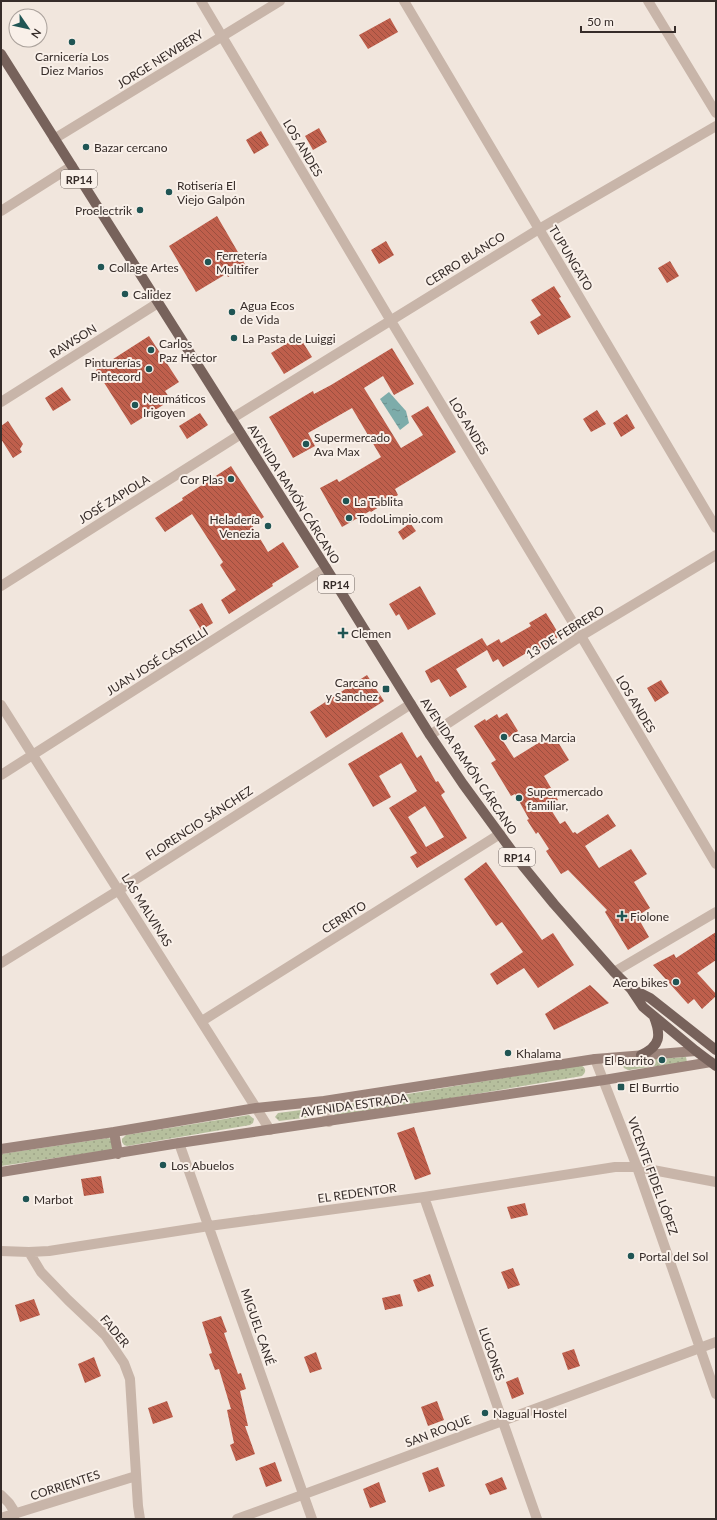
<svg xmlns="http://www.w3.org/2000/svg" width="717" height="1520" viewBox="0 0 717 1520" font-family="Lato,sans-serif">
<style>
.grass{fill:url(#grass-dots)}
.water{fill:url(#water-ripples)}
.building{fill:url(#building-back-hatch);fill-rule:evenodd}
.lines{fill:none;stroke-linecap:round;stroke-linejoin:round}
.street{stroke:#c8b5a9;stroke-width:10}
.secondary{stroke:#9c847b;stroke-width:10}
.primary{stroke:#77625b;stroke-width:10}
.poi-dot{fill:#205554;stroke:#f9f0e9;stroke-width:1.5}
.labels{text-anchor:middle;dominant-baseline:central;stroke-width:4;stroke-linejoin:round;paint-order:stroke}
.shield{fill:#f9f0e9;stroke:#706763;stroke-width:1}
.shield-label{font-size:11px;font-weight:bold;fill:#362c29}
.poi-label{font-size:12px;fill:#362c29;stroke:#f9f0e9;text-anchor:start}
.street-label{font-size:12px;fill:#362c29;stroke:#f9f0e9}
</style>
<defs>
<pattern id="grass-dots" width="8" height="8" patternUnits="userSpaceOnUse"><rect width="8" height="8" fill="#b6bf9d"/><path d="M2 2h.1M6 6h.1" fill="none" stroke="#9da487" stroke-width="1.8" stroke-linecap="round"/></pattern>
<pattern id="water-ripples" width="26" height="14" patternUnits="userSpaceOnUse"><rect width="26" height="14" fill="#7dacaa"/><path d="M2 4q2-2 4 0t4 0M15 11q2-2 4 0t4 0" fill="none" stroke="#678c8a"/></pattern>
<pattern id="building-back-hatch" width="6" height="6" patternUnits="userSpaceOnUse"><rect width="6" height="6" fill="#bf5f4c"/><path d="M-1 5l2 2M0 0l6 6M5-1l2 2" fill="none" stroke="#9c4f3f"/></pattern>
</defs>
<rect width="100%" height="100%" fill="#f1e6dd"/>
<path class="grass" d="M686,1057L687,1062L628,1070L624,1068L622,1065L623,1061Z
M580,1065C586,1067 587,1072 582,1076L339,1117L336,1116L333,1113L334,1108L337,1106Z
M309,1109L313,1112L311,1117L279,1121L275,1117L278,1113Z
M249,1115L254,1119L253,1123L250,1125L127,1146L124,1145L122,1142V1139L126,1135Z
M108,1138L112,1139L114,1147L110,1150L1,1166V1154Z"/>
<path class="water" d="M389,392L406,411L409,423L400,430L380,399Z"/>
<path class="building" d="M390,18L398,32L368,49L359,35Z
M319,128L327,142L313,150L305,136Z
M261,131L269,145L254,154L246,140Z
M217,216L246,266L228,277L226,274L196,292L169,246Z
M386,241L394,255L379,264L371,250Z
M670,261L679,276L667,283L658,268Z
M554,286L561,297L559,298L571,317L538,335L530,322L541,315L531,300Z
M149,336L179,382L165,391L171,400L131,425L96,370Z
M299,336L312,357L284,374L271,353Z
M392,348L414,384L394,395L383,376L364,388L401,448L423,435L411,416L428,406L456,452L395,489L398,495L371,512L370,511L342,527L320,488L337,479L339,482L381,457L352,408L308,433L315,446L293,458L269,417L313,391L314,394L331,385Z
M62,387L71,400L53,411L45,398Z
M597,410L606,424L591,432L583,419Z
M200,413L208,425L187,439L179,426Z
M627,414L635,428L621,437L613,423Z
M8,421L23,444L20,449L22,452L13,458L1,439V426Z
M231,466L264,517L252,525L268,552L283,542L299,567L272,584L273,586L229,614L221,600L236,590L220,565L223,562L192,514L165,532L155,518L183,500L182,498Z
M410,523L416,531L403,540L398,532Z
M420,586L436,614L408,630L399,614L396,616L389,604Z
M202,603L213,623L201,630L189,610Z
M546,613L560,636L535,652L533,649L503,667L498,659L493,662L487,650L456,669L467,687L450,697L439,679L431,683L425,671L482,638L487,646L499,639L501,643L531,626L529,623Z
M367,675L384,701L326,738L310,712Z
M661,680L669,693L655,702L647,688Z
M507,713L518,731L503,741L514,758L553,734L569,760L544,776L558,800L548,805L560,824L565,821L573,833L575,832L577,834L608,814L616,826L585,846L599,868L631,849L647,874L634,882L650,908L637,916L649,937L628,950L605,912L607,910L568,870L561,874L546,851L549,849L538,832L536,834L527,820L529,819L515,794L511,796L491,763L496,760L474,726L485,719L486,721L497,714L499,718Z
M402,732L417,758L421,755L436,782L438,781L445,792L441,795L467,838L417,868L410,857L417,853L389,808L417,791L401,763L379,776L391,797L373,807L348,764ZM425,806L444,837L426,847L408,817Z
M486,862L542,940L553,933L574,965L538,988L524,968L497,985L490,974L523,952L502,922L496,926L464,879Z
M716,932V960L697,973L716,994V996L702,1009L694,999L688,1004L653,965L674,954L676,958Z
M590,985L609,1003L554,1030L545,1014Z
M414,1127L431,1174L415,1180L397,1133Z
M101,1176L104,1193L84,1196L81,1179Z
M525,1203L528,1215L511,1219L507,1207Z
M513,1268L520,1285L508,1289L501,1272Z
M430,1274L434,1286L418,1292L413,1280Z
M400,1294L403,1306L385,1310L382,1298Z
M34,1299L40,1315L20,1322L15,1305Z
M221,1316L227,1332L224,1333L238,1374L241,1373L246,1389L240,1391L248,1426H245L255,1454L236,1461L230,1445L234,1443L227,1410L231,1409L219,1369L215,1370L209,1354L212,1353L202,1322Z
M574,1349L580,1366L568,1370L562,1353Z
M316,1352L322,1369L310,1373L304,1357Z
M94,1357L101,1376L85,1383L78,1364Z
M518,1377L524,1394L512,1399L506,1382Z
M167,1401L173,1417L153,1424L148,1408Z
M437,1401L444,1420L428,1426L421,1407Z
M275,1462L282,1481L266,1487L259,1468Z
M438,1467L445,1486L429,1492L422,1473Z
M502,1477L507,1489L490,1495L485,1484Z
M379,1482L386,1502L370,1508L363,1489Z"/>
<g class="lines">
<path class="street" d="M201,1L391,321L581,636L716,864
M404,1L716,528
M648,1L716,113
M54,139L280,1
M1,211L72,166
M1,402L158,303
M231,419L539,229L716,126
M1,586L241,434
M1,705L270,1130
M430,735L581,636L716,555
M1,775L326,568
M1,963L119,890L411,704
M614,972L716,912
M202,1021L500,834
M595,1059L637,1167L716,1394
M324,1101L329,1122
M179,1143L312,1519
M424,1197L537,1519
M1,1251L29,1252L49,1251L209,1226L424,1197L615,1167H637L716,1182
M29,1252L41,1272L68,1300L105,1335L124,1363L130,1379L138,1506L140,1519
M1,1495L9,1503L16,1514
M1,1518L136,1476
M237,1519L716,1342"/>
<path class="secondary" d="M114,1132L118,1154
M1,1149L114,1132L256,1108L324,1101L595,1059L696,1051
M1,1172L179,1143L604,1080L711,1062"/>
<path class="primary" d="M1,54L326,568L430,735L463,784L523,866L554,904L614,972L631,989L643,1007L696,1051L716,1066
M632,989L650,998L716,1050
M641,1055C661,1046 661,1035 654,1017"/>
</g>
<g class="poi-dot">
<circle cx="72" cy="42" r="4"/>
<circle cx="86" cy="147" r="4"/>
<circle cx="169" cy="192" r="4"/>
<circle cx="140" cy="210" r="4"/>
<circle cx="208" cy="262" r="4"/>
<circle cx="101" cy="267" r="4"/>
<circle cx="125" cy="294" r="4"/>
<circle cx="232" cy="312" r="4"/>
<circle cx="234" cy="338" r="4"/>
<circle cx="151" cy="350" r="4"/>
<circle cx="149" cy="369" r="4"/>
<circle cx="135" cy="405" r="4"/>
<circle cx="306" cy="444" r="4"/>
<circle cx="231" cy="479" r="4"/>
<circle cx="346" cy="501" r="4"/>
<circle cx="349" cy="518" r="4"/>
<circle cx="268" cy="526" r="4"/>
<path d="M341 627h4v4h4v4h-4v4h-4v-4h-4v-4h4z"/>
<rect x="382" y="685" width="8" height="8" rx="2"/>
<circle cx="504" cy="737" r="4"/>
<circle cx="519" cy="798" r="4"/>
<path d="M620 910h4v4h4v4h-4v4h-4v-4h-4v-4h4z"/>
<circle cx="676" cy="982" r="4"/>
<circle cx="508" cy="1053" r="4"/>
<circle cx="662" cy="1060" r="4"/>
<rect x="617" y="1083" width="8" height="8" rx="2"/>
<circle cx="163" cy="1165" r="4"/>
<circle cx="26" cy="1199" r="4"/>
<circle cx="631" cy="1256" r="4"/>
<circle cx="485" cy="1413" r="4"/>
</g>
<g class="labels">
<g class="shield">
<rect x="61" y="170" width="36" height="18" rx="3"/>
<rect x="318" y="575" width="36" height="18" rx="3"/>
<rect x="499" y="848" width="36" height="18" rx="3"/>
</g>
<g class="shield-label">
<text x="79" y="179">RP14</text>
<text x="336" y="584">RP14</text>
<text x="517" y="857">RP14</text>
</g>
<g class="poi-label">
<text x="72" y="56" text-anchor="middle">Carnicería Los<tspan x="72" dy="14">Diez Marios</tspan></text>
<text x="94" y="147">Bazar cercano</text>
<text x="177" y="185">Rotisería El<tspan x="177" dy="14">Viejo Galpón</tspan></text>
<text x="132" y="210" text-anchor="end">Proelectrik</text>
<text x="216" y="255">Ferretería<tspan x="216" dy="14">Multifer</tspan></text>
<text x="109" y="267">Collage Artes</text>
<text x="133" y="294">Calidez</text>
<text x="240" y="305">Agua Ecos<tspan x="240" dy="14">de Vida</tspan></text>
<text x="242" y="338">La Pasta de Luiggi</text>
<text x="159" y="343">Carlos<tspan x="159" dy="14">Paz Héctor</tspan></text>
<text x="141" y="362" text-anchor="end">Pinturerías<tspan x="141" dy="14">Pintecord</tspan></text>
<text x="143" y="398">Neumáticos<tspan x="143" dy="14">Irigoyen</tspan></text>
<text x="314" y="437">Supermercado<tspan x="314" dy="14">Ava Max</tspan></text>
<text x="223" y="479" text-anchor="end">Cor Plas</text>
<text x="354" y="501">La Tablita</text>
<text x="357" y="518">TodoLimpio.com</text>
<text x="260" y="519" text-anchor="end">Heladería<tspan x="260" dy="14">Venezia</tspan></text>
<text x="351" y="633">Clemen</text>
<text x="378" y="682" text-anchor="end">Carcano<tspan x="378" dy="14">y Sanchez</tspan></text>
<text x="512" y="737">Casa Marcia</text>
<text x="527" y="791">Supermercado<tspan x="527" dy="14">familiar,</tspan></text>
<text x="630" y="916">Fiolone</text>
<text x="668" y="982" text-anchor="end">Aero bikes</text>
<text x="516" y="1053">Khalama</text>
<text x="654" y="1060" text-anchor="end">El Burrito</text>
<text x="629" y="1087">El Burrtio</text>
<text x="171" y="1165">Los Abuelos</text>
<text x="34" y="1199">Marbot</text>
<text x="639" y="1256">Portal del Sol</text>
<text x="493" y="1413">Nagual Hostel</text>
</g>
<g class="street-label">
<text transform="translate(160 59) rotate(-32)">JORGE NEWBERY</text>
<text transform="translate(303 148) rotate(59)">LOS ANDES</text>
<text transform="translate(571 258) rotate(59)">TUPUNGATO</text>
<text transform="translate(465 259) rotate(-32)">CERRO BLANCO</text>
<text transform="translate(73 341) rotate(-32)">RAWSON</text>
<text transform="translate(469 426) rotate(59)">LOS ANDES</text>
<text transform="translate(294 494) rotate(58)">AVENIDA RAMÓN CÁRCANO</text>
<text transform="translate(114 499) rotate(-32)">JOSÉ ZAPIOLA</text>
<text transform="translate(565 632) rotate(-32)">13 DE FEBRERO</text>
<text transform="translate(157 661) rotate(-32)">JUAN JOSÉ CASTELLI</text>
<text transform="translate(636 704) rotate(59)">LOS ANDES</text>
<text transform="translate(469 766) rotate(56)">AVENIDA RAMÓN CÁRCANO</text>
<text transform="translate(199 823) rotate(-33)">FLORENCIO SÁNCHEZ</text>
<text transform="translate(147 910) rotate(58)">LAS MALVINAS</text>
<text transform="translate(344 917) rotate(-32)">CERRITO</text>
<text transform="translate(354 1105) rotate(-8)">AVENIDA ESTRADA</text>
<text transform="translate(653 1176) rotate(70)">VICENTE FIDEL LÓPEZ</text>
<text transform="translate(357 1193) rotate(-8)">EL REDENTOR</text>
<text transform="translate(258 1327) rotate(71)">MIGUEL CANÉ</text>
<text transform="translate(115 1331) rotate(50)">FADER</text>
<text transform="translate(492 1354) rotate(71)">LUGONES</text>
<text transform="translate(438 1431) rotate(-21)">SAN ROQUE</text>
<text transform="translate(65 1485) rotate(-18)">CORRIENTES</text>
</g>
</g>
<rect width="717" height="1520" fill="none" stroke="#362c29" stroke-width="4"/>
<g transform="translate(28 28) rotate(124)"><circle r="19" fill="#f9f0e9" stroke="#aba29c"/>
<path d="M0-3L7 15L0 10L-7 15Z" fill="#205554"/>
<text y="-6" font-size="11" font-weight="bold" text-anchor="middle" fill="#362c29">N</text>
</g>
<path d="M581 26v6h94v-6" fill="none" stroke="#362c29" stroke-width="2"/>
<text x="587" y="26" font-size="12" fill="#362c29" stroke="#f9f0e9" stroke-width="3" paint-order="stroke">50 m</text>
</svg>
